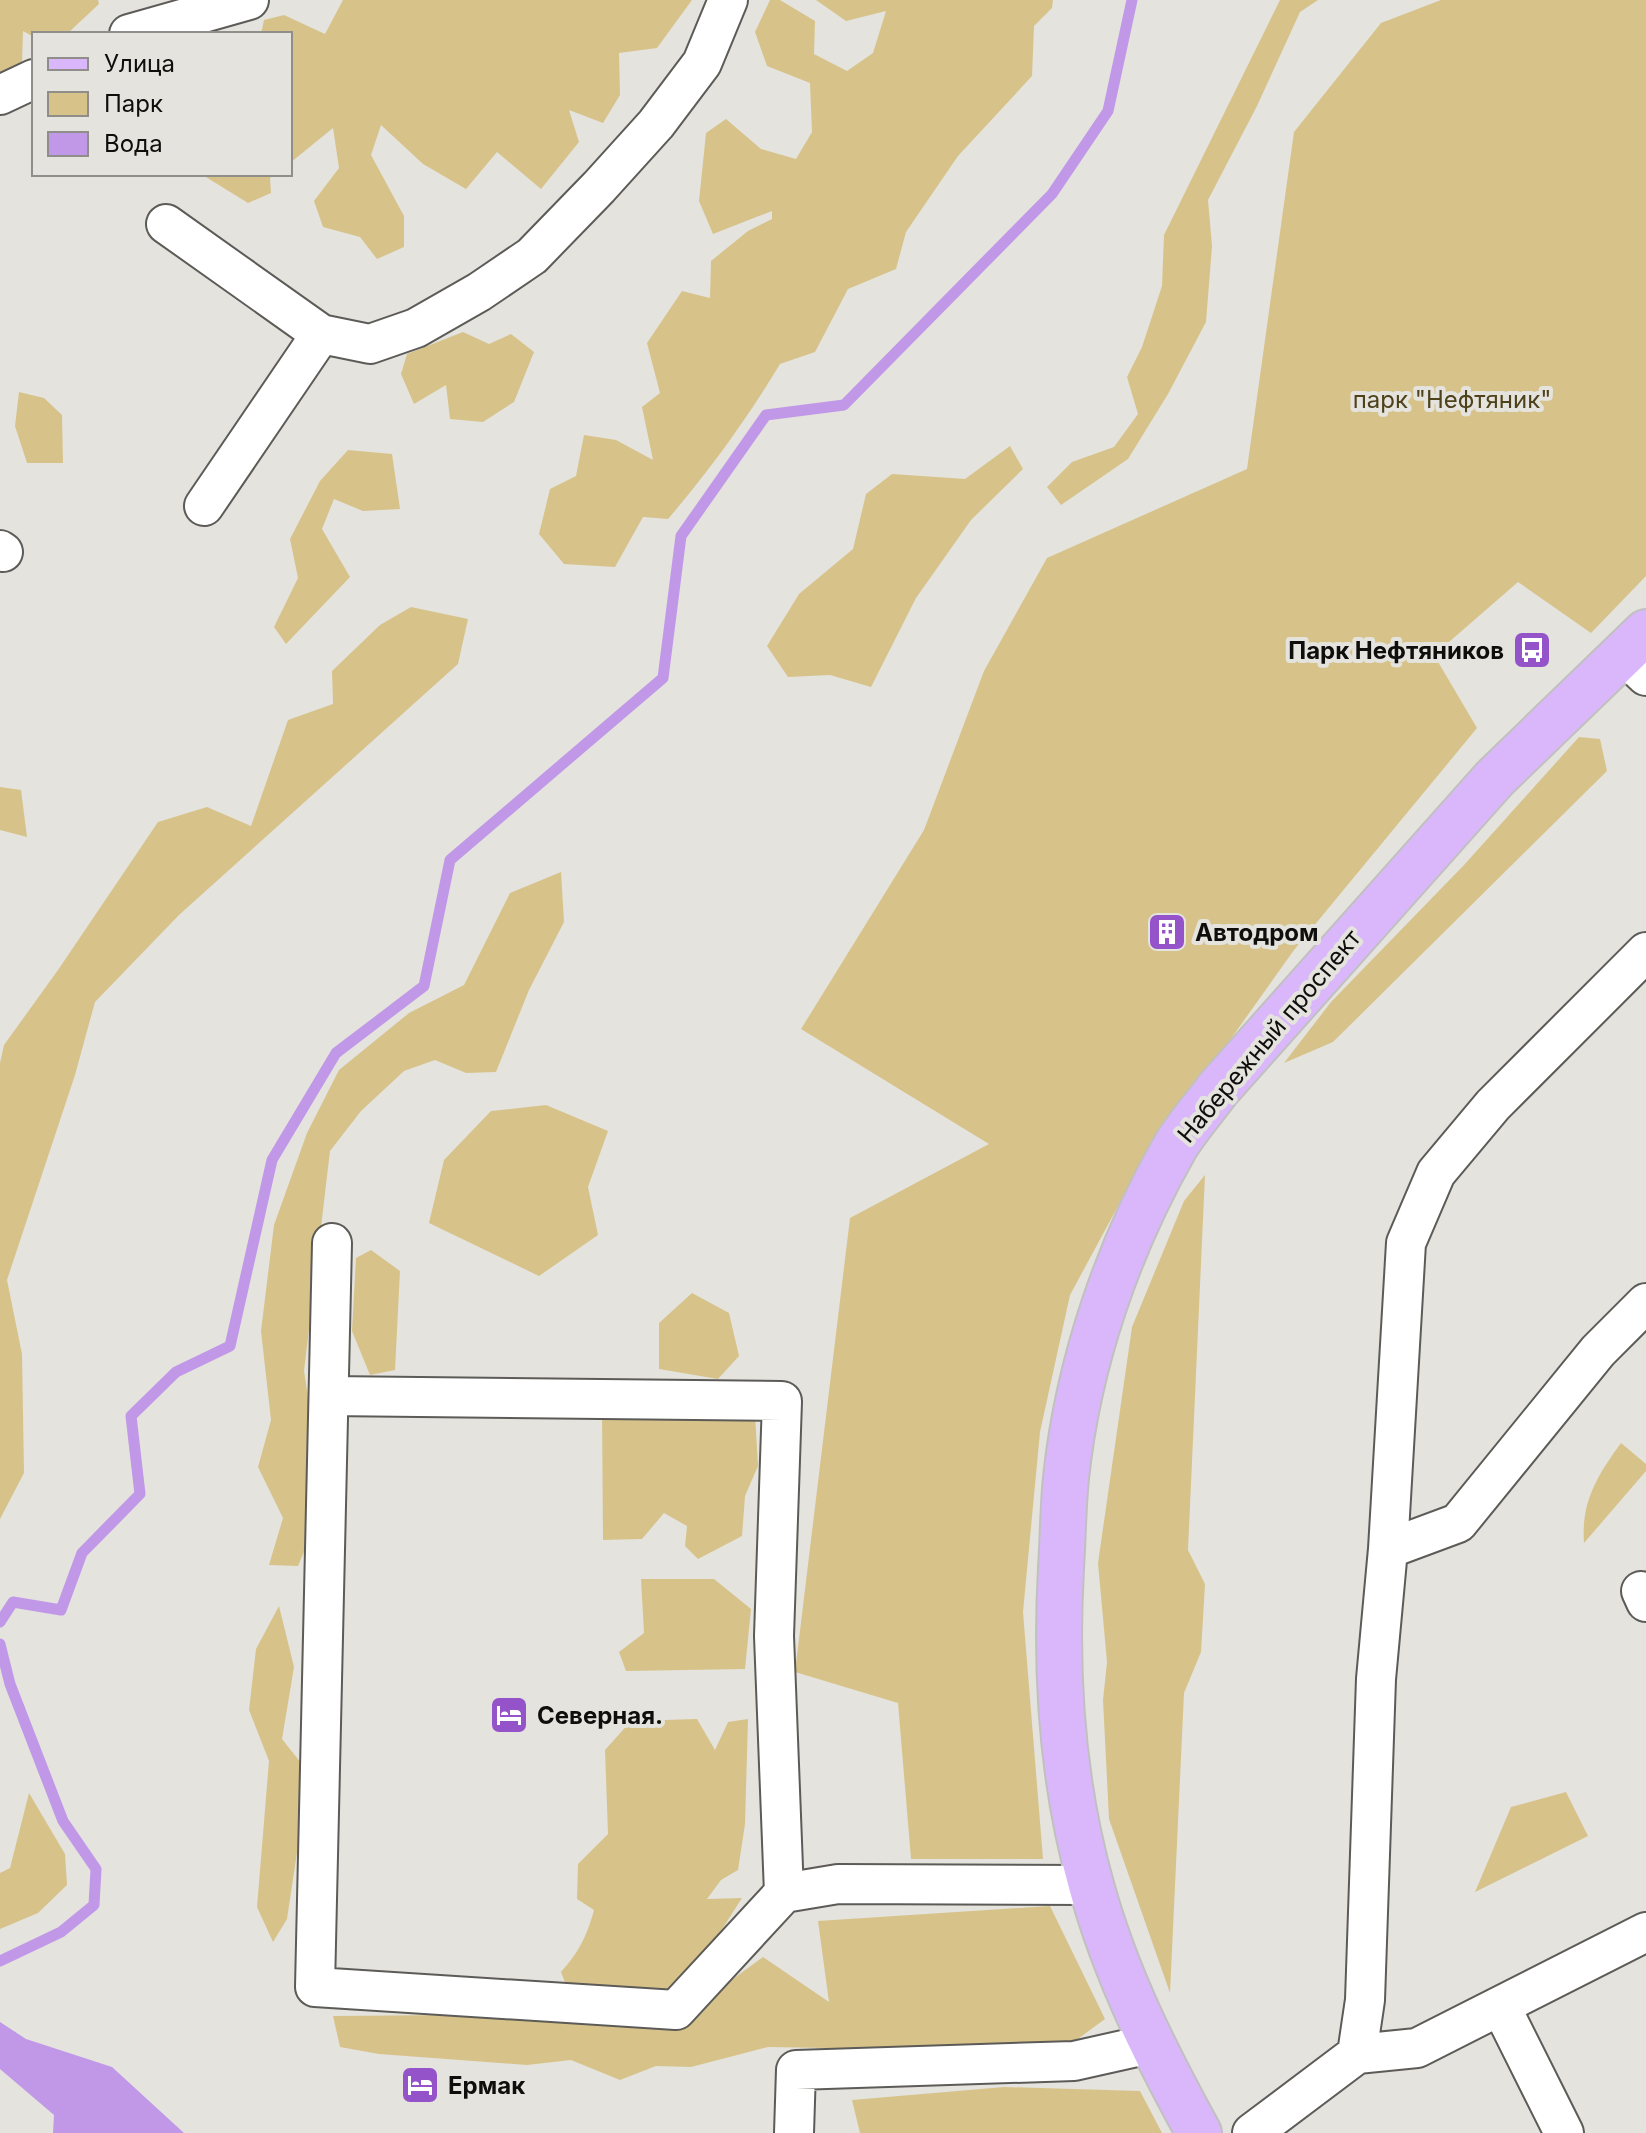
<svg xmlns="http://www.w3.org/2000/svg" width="1646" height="2133" viewBox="0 0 1646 2133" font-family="Inter,sans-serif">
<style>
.green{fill:#d7c38a}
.water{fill:#c198e8}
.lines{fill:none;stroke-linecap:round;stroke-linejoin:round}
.stream{stroke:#c198e8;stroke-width:11}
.minor-casing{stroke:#5c5b57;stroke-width:42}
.major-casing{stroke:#c1c0c0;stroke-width:48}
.minor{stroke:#fff;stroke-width:38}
.major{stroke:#dab7fa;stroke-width:44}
.labels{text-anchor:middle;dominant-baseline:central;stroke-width:8;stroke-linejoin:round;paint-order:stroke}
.park-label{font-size:24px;fill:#4f421a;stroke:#e4e3de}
.poi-label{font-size:24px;font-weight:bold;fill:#0f0e0d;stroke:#e4e3de;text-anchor:start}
.street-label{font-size:24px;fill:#0f0e0d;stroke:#e4e3de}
</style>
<rect width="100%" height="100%" fill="#e4e3de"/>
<path class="green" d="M0,0H98L99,4L67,34H34V37L23,31L22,63L0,76Z
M343,0H692L657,48L619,53L620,95L603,123L569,110L579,142L541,189L497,152L466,189L423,164L381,125L371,155L404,216V247L377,259L360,237L323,227L314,201L339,168L333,128L290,163V34H261L264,20L284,15L325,34Z
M770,0H780L815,21L814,54L847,71L873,53L886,11L846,21L816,0H1053L1052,8L1034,26L1032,76L958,156L906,232L896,269L848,289L815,352L780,364C747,419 710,470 668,519L643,517L615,567L564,564L539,534L550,489L576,476L584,435L616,440L653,460L642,407L660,393L647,343L682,291L710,298L711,261L748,231L772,219V211L713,234L699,201L706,133L726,119L761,149L796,159L812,132L810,83L767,66L755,32Z
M1280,0H1318L1300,12L1257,106L1208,200L1212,246L1206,322L1168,394L1128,459L1061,505L1047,487L1072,462L1114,447L1138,414L1127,377L1142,347L1162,286L1164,235Z
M1441,0H1646V576L1591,633L1518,582L1434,655L1477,728L1294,950L1137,1171L1070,1295L1040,1432L1023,1612L1043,1859H911L898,1703L795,1672L850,1218L989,1144L801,1029L924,830L984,671L1047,558L1247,469L1294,132L1381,23Z
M201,174H275L270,178L271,193L248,203Z
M463,332L489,344L511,334L534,352L514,402L483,422L450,419L446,385L414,404L401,374L407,354Z
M19,392L44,398L62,415L63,463H27L15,426Z
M1010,446L1023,469L971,520L916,598L871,687L830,675L788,677L767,646L799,594L853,549L866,494L892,474L965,479Z
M348,450L392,454L400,509L363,511L334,499L322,529L350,577L286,644L274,627L298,578L290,539L320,481Z
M411,607L468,619L458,664L179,915L95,1002L75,1075L7,1280L22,1354L24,1473L0,1519V1063L4,1045L58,970L158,822L207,807L251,826L288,720L333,704L332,671L380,625Z
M1579,737L1600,739L1607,771L1333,1042L1284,1063L1331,1002L1464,865Z
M0,787L21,790L27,837L0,830Z
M561,872L564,922L529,990L496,1072L466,1073L435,1060L404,1071L361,1111L330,1151L304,1371L310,1410L314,1528L298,1566L269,1565L283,1518L258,1467L271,1420L261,1331L274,1225L307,1133L339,1070L409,1013L464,985L510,893Z
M546,1105L608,1131L588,1187L598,1235L539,1276L429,1223L444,1160L491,1111Z
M1205,1175L1188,1550L1205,1584L1201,1652L1184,1693L1170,1993L1109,1819L1103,1700L1107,1662L1098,1563L1132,1327L1184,1201Z
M371,1250L400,1271L395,1370L370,1375L352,1331L356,1258Z
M692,1293L729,1313L739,1356L718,1379L659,1369V1323Z
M602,1411L755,1415L758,1466L745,1496L742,1536L698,1559L685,1546L687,1526L664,1513L642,1539L603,1540Z
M1621,1443L1646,1464V1471L1584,1543C1581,1502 1597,1476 1621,1443Z
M641,1579H714L751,1609L745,1669L626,1671L619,1652L644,1633Z
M279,1606L294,1667L282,1739L309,1773L287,1919L273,1942L257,1907L269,1761L249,1710L256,1649Z
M697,1719L715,1750L728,1722L748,1719L745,1824L738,1870L721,1880L707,1899L742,1898L689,1981L662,1990L566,1985L561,1972C579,1952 587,1936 594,1910L577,1899L578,1864L608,1834L605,1750L631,1721Z
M1566,1792L1588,1836L1475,1892L1511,1807Z
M29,1793L65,1854L67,1885L38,1913L0,1929V1873L10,1868Z
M1050,1906L1105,2019L1060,2052L768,2047L691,2067L656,2066L620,2080L571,2060L527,2065L379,2054L340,2047L333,2016L567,2014L681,2017L763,1957L829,2002L818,1921Z
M1004,2087L1140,2091L1162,2133H860L852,2100Z"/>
<path class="water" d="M0,2022L26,2039L112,2067L184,2133H53L54,2115L0,2069Z"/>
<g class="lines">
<path class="stream" d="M0,1622L13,1602L61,1610L82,1553L140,1494L131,1416L176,1372L230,1346L272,1160L336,1053L424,986L450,860L663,678L681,536L766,415L844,405L1052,194L1108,111L1132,0
M0,1644L10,1684L63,1821L96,1869L94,1905L61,1932L0,1961"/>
<g class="minor-casing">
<path id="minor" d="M129,34L249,0
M0,95L34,79
M166,224L321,334L370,344L416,328L479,292L532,256L599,187L656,124L702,63L728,0
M204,506L321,334
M0,550L3,552
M1623,654L1646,676
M329,1396L782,1401L774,1636L784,1893L676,2010L315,1987L332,1243
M1388,1549L1458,1523L1598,1351L1646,1303
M1641,1591L1646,1602
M784,1893L838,1884L1091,1885
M1501,2007L1564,2133
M1357,2054L1365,2000L1376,1679L1388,1549L1406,1243L1436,1173L1493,1105L1646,952
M794,2133L796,2070L1074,2061L1150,2044
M1252,2133L1357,2054L1417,2048L1646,1932"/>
</g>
<g class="major-casing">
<path id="major" d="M1199,2133C1155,2053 1115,1973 1091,1885C1062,1782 1055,1675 1061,1568C1063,1538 1063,1507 1066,1478C1078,1363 1118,1247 1175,1147C1187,1127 1204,1108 1218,1089L1495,778L1646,632"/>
</g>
<use href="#minor" class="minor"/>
<use href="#major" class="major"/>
</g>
<defs>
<g id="bus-square" transform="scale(2)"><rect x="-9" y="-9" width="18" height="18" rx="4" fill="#9453c8" stroke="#e4e3de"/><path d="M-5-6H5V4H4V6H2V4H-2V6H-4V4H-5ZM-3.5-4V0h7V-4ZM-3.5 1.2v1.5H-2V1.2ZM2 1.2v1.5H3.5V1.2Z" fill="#fff"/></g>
<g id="building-square" transform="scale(2)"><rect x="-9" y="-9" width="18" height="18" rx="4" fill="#9453c8" stroke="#e4e3de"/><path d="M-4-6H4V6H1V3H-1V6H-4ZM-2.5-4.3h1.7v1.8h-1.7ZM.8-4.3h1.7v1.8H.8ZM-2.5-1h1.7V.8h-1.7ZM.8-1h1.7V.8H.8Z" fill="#fff"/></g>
<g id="hotel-square" transform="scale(2)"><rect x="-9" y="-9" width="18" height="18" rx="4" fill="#9453c8" stroke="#e4e3de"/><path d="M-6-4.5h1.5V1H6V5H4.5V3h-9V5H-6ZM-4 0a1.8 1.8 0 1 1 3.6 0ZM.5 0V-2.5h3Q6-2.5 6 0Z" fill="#fff"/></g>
</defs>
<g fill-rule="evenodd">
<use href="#bus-square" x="1532" y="650"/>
<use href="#building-square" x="1167" y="932"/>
<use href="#hotel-square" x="509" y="1715"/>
<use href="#hotel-square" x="420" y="2085"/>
</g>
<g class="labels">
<g class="park-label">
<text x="1452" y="399">парк "Нефтяник"</text>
</g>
<g class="poi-label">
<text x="1504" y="650" text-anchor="end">Парк Нефтяников</text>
<text x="1195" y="932">Автодром</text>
<text x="537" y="1715">Северная.</text>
<text x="448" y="2085">Ермак</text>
</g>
<g class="street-label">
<text transform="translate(1269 1036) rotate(-50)">Набережный проспект</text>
</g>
</g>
<rect x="32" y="32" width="260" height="144" fill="#e4e3de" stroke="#8f8e8a" stroke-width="2"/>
<rect x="48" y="58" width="40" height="12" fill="#dab7fa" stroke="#8f8e8a" stroke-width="2"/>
<text x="104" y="72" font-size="24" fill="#0f0e0d">Улица</text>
<rect x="48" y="92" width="40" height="24" fill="#d7c38a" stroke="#8f8e8a" stroke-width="2"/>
<text x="104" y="112" font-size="24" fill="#0f0e0d">Парк</text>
<rect x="48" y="132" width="40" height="24" fill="#c198e8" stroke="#8f8e8a" stroke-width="2"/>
<text x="104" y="152" font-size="24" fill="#0f0e0d">Вода</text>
</svg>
